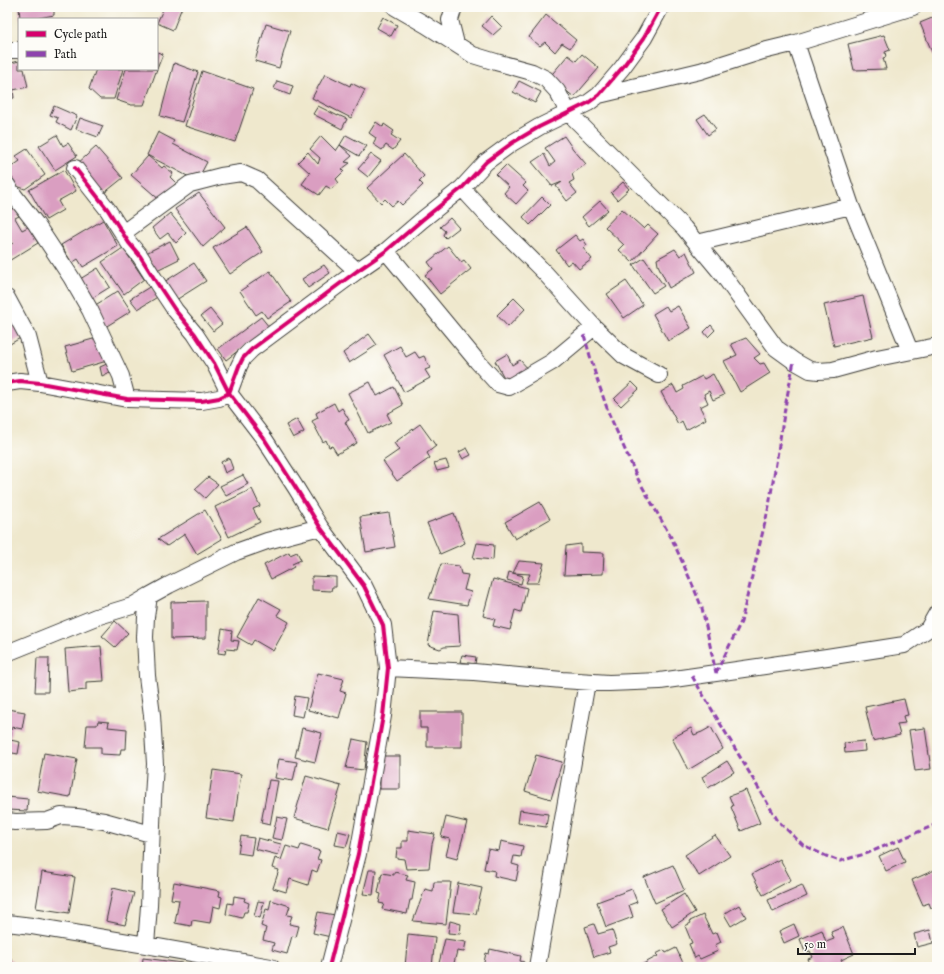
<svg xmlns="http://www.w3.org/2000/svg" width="944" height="974" viewBox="0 0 944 974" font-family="'IM FELL English',serif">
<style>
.building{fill:#da9ec1}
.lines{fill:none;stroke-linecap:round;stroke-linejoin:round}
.minor-casing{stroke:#3c3b37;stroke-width:18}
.minor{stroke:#fff;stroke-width:16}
.quiet{stroke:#8e44ad;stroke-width:3;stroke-dasharray:6 3;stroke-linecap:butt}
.cycleway-casing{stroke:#fdfcf7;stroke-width:6}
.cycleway{stroke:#d6006c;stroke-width:4}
</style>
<rect width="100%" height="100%" fill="#fdfcf7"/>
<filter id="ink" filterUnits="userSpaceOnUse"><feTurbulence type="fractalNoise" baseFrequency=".025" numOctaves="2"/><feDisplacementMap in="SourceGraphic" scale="8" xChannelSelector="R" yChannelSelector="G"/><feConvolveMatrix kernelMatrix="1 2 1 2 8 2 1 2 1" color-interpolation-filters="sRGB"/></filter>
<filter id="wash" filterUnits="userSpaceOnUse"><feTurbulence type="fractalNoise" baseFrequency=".012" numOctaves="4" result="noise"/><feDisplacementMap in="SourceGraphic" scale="16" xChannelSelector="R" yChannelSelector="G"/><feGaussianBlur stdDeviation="0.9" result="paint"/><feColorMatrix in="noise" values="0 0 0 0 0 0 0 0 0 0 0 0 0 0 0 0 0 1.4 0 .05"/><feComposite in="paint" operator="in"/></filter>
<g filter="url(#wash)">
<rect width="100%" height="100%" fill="#efe8cd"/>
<g id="blocks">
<path class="building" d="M19,7H54V15L39,18V19H20Z
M164,7H182L173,30L157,23Z
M546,15L576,40L570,48L562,43L555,52L545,42L540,46L529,37Z
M491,16L502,27L493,35L482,26Z
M937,16V64L920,23Z
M383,17L397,25L391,36L377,28Z
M266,24L290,31L279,68L255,61Z
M884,35L890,50L885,52L886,57L883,58L886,69L854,70L848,44Z
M157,52L163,54L157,69Z
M582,54L599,68L574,97L560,86L548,79L568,55L576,61Z
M19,61V69H24L28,87L13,90L14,98L7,99V64Z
M174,63L198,72L182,122L160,116Z
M96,69H123L114,99H100L89,89Z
M126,69H157L144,105H131L116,100Z
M202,71L253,89L235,142L185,126Z
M325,74L350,86L351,83L365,90L351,118L312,98Z
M277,81L293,86L290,95L274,89Z
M519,81L541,92L535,103L513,92Z
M54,106L77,116L71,130L56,122L58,118L50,115Z
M318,106L338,116V115L347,119L342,129L313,114Z
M705,114L716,129L708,135L697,119Z
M80,118L103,126L98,137L76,129Z
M376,122L383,127L384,124L394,131L391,135L400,141L393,150L386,145L382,150L373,144L376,138L369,133Z
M158,132L175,141L173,144L207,162L197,181L147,155Z
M57,135L63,146L68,143L77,156L55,170L39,146Z
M346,135L367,146L359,156L340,145Z
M321,136L336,151L340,145L352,156L345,162L350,163L342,169L344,171L336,179L339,183L331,189L326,186L319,195L302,184L310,173L298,162L308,152L318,164L320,158L310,149Z
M564,136L573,149L586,164L572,174L574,180L569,183L577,193L567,201L556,186L562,182L552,186L532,162L544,154L550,166L555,162L545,148Z
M96,147L123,178L103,194L77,164Z
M27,149L45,175L25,189L14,185L7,175V170L20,161L16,156Z
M371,154L381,161L368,177L358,169Z
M404,154L424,176L419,181L423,185L402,205L398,201L392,206L385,199L381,203L367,188Z
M148,156L162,168L164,166L173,173L170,177L176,183L161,201L131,175Z
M506,165L526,183L523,186L528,191L516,204L504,193L509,187L496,175Z
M64,170L76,191L58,201L63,210L46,220L29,190Z
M623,182L629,189L617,200L611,193Z
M199,193L225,227L203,247L175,209Z
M542,197L550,205L530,225L523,217Z
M600,201L608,210L589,226L582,217Z
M14,208L19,216L15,218L22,230L28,227L38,243L7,262V247L13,243L7,235V212Z
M622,209L644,229L648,225L658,234L632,262L619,250L624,245L605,227Z
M170,213L186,233L176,243L168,233L160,239L152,228Z
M450,218L459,228L446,238L443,235L445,231L440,227Z
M103,220L118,246L83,267L78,259L72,263L61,245Z
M247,227L263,252L230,274L213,248Z
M575,235L580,241L583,239L587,245L583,248L592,259L579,269L572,261L567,265L556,250Z
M170,241L179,259L155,271L146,253Z
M448,246L461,262L464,260L471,269L440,294L425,275L433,269L428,262Z
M123,248L144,279L124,294L102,262Z
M675,249L680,256L686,252L696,272L669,288L658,265L657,259Z
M644,258L664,286L653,293L633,265Z
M194,263L206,281L176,300L164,282Z
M324,265L330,273L308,288L302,279Z
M98,268L110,287L84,303L72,284Z
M270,271L291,302L267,318L262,311L256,315L240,291Z
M626,281L643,305L624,318L607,294Z
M151,286L159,296L138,309L130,299Z
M118,291L131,311L102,329L89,309Z
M863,296L873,337L834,346L824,305Z
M514,298L525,309L508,327L497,315Z
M666,306L669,311L678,306L691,328L668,341L653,314Z
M210,309L222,324L213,331L201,316Z
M7,311L22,337L10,344L8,340H7Z
M261,317L269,327L226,360L218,349Z
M711,325L715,330L708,337L704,332Z
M369,334L377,345L349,363L343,353Z
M100,337L107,361L72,371L65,347Z
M746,338L760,354L754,358L760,364L764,363L770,373L740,392L724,361L737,355L731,344Z
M400,346L406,357L415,352L419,358L424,356L430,368L425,370L430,378L404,392L384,355Z
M507,354L512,365L520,360L530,371L508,385L495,361Z
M109,363L112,371L102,376L100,367Z
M713,374L724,395L713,400L709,391L704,394L708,403L700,407L706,419L686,430L682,421L678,424L661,392L673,385L677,393L684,389L683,386L702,376L704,379Z
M370,382L377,396L394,387L403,405L387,414L391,422L368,433L348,393Z
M632,382L639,389L621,406L614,399Z
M334,403L338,411L342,408L349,420L345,422L357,443L337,454L332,446L329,447L326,440L323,442L312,421L318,418L316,413Z
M297,419L304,432L293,438L286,425Z
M420,424L436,446L427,453L430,458L397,481L383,461L399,450L394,443Z
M467,448L471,455L463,459L459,452Z
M229,458L233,469L225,473L221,462Z
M446,460L449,468L437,471L434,463Z
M243,475L248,484L226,496L220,486Z
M208,477L218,484L205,498L195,489Z
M252,489L260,506L253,509L260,522L229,537L215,507Z
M540,502L550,519L515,539L505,522Z
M205,510L222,539L197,554L185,534L167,546L158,539Z
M389,513L395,547L366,552L360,517Z
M454,513L465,543L440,554L427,523Z
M477,543L494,545L493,560L473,558Z
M581,544V552L604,553L603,574L564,575L566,546Z
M289,552L290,555L297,552L301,560L292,564L294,567L271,579L264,565Z
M519,561L544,563L538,583H526L530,574L513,573Z
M441,564L459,566L461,574L468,575L464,590L471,592L467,605L429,599Z
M509,572L523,576L521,584L507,580Z
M312,576L336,577V587H332L331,591L312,590Z
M493,579L527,588L521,612L515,610L510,630L493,626L495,619L483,616Z
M259,597L281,609L277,615L289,622L273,651L254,640L251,645L237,637Z
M206,601V638L171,639V602Z
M434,611L458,614L460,646L444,647L440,649L428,645Z
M115,621L128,633L115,647L102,636Z
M222,629L232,631L231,640L239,641L237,650L226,649L225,654L218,653Z
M101,646L104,681L86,682V690L68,692L65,649Z
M462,655L476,657L475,664L460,662Z
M37,658H49L48,692H35Z
M318,673L344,679L340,691L346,693L339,718L308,710Z
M295,696L307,698L303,717L292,715Z
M904,699L908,715L903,716L905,723L897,724L900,735L873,741L865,707Z
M7,709L25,712L22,729L12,727L10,740L20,742L18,754L7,752Z
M420,712H462V747H427V728H420Z
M98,721L109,722L108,727L127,729L126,749H121L120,755L101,754V747H85L87,725H97Z
M711,727L723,749L688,770L672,738L691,728L694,735L702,732Z
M302,728L322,733L315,762L295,757Z
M925,728L931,769L915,771L909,730Z
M353,739L367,742L364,770L346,768Z
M864,741L865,751L845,753L844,743Z
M44,753L77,759L70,797L37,791Z
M536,755L562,762L551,799L525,791Z
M380,756H400V789H380Z
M279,759L297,762L293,781L275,778Z
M727,761L734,772L708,788L702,777Z
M213,770L241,774L234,822L206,818Z
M306,776L341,786L328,828L294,818Z
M269,780L278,781L270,825L261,823Z
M746,790L760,823L741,831L731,807L733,806L729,796Z
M7,797L28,799L27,811L7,810Z
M520,810L548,814L546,827L518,823Z
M277,817L287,819L282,840L272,838Z
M446,817L467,822L457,859L446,856L450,839L441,837Z
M408,830L435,834L432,844L429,868L406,869L404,859L396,858L397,848H402V841H408Z
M338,831L350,834L346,847L335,845Z
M715,835L730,856L699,876L685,855Z
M241,836L254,838L251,855L238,853Z
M258,838L281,844L278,855L255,849Z
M501,841L523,846L521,857L514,856L512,864L519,866L516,881L494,876L495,871L484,869L488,849L499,851Z
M301,845L320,851L317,859L321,860L317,872L312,870L308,885L290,879L286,892L273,888L279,870L272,868L275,858L281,860L286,846L299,850Z
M898,847L905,862L886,871L879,856Z
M780,859L791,880L763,895L752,874Z
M673,865L684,890L655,903L644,877Z
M937,869V905L931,908L929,903L923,905L912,880Z
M369,870H376L373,895L363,894Z
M42,872L75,877L69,913L36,908Z
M394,872L408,875L406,880L415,882L412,900H410L407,914L382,909L384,904L379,903L381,894L378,893L382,873L394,875Z
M174,882L220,891L219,896L222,897L220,908L213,906L210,923L192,920L191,926L175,923L179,900L171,899Z
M434,882H451L446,924L413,921L425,889L433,891Z
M458,883L482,888L476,914L453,912Z
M802,885L807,896L773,912L768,900Z
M113,888L134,893L125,925L106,921Z
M632,889L637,902L629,905L633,917L606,927L597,902Z
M684,894L695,912L672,927L661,909Z
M234,896L245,898L244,901L249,903L247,912H244L242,918L226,914L228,903L233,904Z
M271,900L290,906L287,915L292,916L289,924L299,926L296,937L292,936L287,954L272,950L274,943L263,940L266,928L261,926L266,909L269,910Z
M258,901L264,902L260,918L254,916Z
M739,905L746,917L731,926L724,914Z
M318,912L335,915L331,937L313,933Z
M703,915L712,934L717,932L721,942L715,945L718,951L700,959L698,956L695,958L689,944L692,943L685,926L691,923L690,921Z
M450,921L461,924L460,934L448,933Z
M594,924L598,934L612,930L617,944L608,947L610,952L594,957L585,927Z
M794,924L799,936L784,943L779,931Z
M843,927L854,954L841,960L843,964L836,967H812L808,959L813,957L810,951L805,952L800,939L822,930L826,942L834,939L831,932Z
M930,930L933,943L917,947L914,934Z
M408,934L435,937L432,967H405Z
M445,939L466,942L464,952L457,951L453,967H438Z
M676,948L685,967H645L643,964L658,956L656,954L664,950L666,953Z
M490,949L521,956L520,961L524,962L523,967H483L486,953L489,954Z
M143,958L183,963L182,967H142Z
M7,959L12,960L11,967H7Z"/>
</g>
</g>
<g filter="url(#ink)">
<use href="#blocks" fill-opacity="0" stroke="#3c3b37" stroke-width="1"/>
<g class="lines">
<g class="minor-casing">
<path id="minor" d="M395,7L426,25L473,55L496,62L532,72L546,79L557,91L568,112L684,228L723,275L776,348L794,361L810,370L819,371L833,370L877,358L937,346
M454,7L450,20L456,44
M796,43L851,206L910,351
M7,50H19
M599,95L700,71L763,51L796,43L913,7
M75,168L108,210L129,243L140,256L157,283L175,310L195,334L214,363L229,393L265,440L296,488L320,527L364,586L383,625L388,668L383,716L358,854L329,967
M7,185L10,190L36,224L71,277L90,310L121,376L127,399
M462,188L485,213L545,273L594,327L624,356L659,375
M123,233L190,184L221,176L241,173L257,180L357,271
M697,243L851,206
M386,251L477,361L498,384L509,387L552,362L594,327
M7,298L28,337L40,383
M7,383L20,381L40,383L127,399L202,401L219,398L229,393L239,366L243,358L252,349L357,271L386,251L422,220L462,188L486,162L512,143L539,127L588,103L599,95L622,68L644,38L661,7
M7,653L96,617L132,606L149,596L169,585L236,552L267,541L320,527
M388,668L474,672L562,680L609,683L660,681L827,657L904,645L928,629L937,613
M7,821L15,822L47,821L61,816L77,817L104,821L151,834
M7,923L32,926L146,945L271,967
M146,945L149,906L153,798L155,764L152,715L147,676L145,637L146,617L149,596
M537,967L587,682"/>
</g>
<use href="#minor" class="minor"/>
<path class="quiet" d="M584,335L595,373L609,414L638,479L672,539L693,586L702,608L716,673
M716,673L741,622L769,506L786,402L794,361
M692,676L778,821L803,845L826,856L840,861L868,853L937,824"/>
<g class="cycleway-casing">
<path id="cycleway" d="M75,168L108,210L129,243L140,256L157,283L175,310L195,334L214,363L229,393L265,440L296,488L320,527L364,586L383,625L388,668L383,716L358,854L329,967
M7,383L20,381L40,383L127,399L202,401L219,398L229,393L239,366L243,358L252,349L357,271L386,251L422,220L462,188L486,162L512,143L539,127L588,103L599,95L622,68L644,38L661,7"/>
</g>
<use href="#cycleway" class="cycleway"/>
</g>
</g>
<rect width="944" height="974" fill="none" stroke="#fdfcf7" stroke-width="24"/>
<rect x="18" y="18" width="140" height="52" fill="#fdfcf7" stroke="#a3a29f"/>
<rect x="26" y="31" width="20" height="6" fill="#d6006c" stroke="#a3a29f"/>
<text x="54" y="38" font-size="12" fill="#1c1c1c">Cycle path</text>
<rect x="26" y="51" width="20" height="6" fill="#8e44ad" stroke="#a3a29f"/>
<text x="54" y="58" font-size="12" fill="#1c1c1c">Path</text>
<path d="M798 948v6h117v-6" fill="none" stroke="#1c1c1c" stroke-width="2"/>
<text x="804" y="948" font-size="12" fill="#1c1c1c" stroke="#fdfcf7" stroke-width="3" paint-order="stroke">50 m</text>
</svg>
